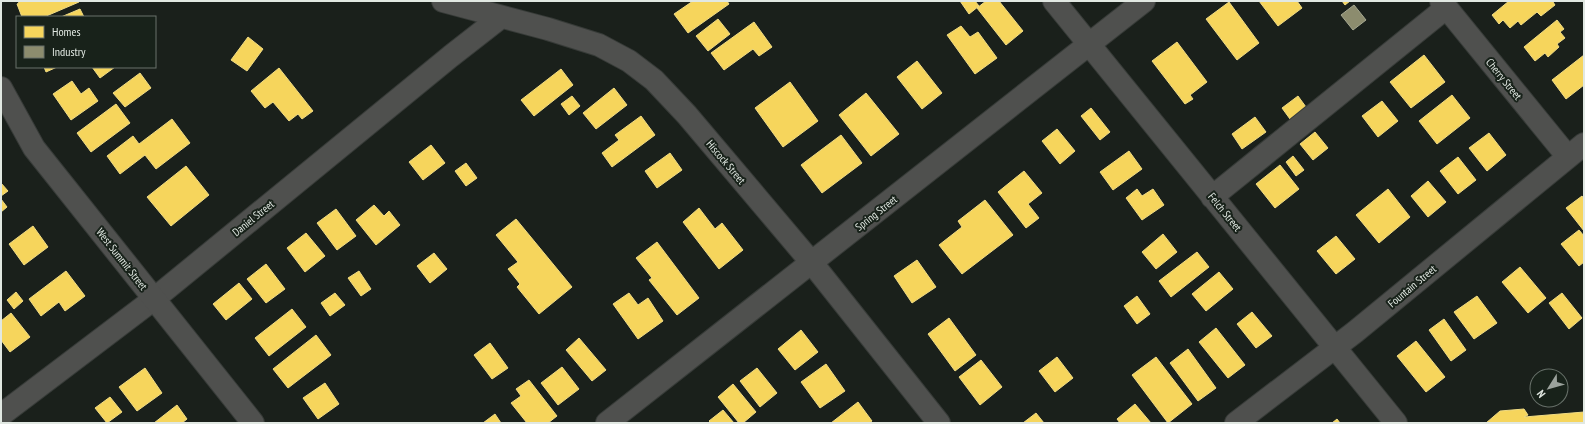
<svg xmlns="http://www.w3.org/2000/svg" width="1585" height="424" viewBox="0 0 1585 424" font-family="'PT Sans Narrow',sans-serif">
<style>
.homes{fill:#f6d55c;stroke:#f0db84}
.industry{fill:#8c8c6e;stroke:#a6a891}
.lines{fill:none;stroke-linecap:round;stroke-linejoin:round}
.minor-casing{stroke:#373b38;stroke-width:24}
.tertiary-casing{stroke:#373b38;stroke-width:24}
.minor{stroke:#4f504e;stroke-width:22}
.tertiary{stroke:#4f504e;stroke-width:22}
.labels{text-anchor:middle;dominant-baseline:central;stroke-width:4;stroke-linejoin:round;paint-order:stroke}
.street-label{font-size:11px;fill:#e1e8e2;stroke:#18221a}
</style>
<rect width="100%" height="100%" fill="#1a201b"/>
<path class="homes" d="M18,1H79V2L44,17H22L17,4L19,3Z
M693,1H727L729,4L688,33L674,14Z
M960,1H975L979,6L969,14Z
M986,1H999L1023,31L1006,45L977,8Z
M1259,1H1297L1302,8L1278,26Z
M1342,1H1350L1345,5Z
M1509,1H1554L1553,2L1555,5L1541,16L1537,12L1521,25L1518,21L1510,28L1503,20L1499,24L1492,15Z
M1229,2L1259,43L1237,60L1206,19Z
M80,9L84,17H61Z
M718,19L730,34L708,51L696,36Z
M1557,20L1564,29L1560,32L1565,38L1557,44L1559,47L1548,57L1545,53L1535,61L1524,47Z
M754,22L772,47L759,56L753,49L724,70L711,53Z
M961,26L970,37L978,32L997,58L975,74L947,35Z
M248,37L263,49L247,71L231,60Z
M1177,42L1207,82L1190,95L1193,99L1185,104L1152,61Z
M1424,55L1445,82L1411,108L1390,82Z
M1584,55V85L1566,99L1552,80Z
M917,61L942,93L922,109L897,77Z
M44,67H57L46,72Z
M92,67H115L100,78Z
M279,68L313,111L302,119L298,114L289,121L273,102L265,108L251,91Z
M561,69L573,85L534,116L521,100Z
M140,73L151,88L125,107L113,93Z
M72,81L81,94L89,88L98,101L71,120L53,94Z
M790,82L818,121L783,147L755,108Z
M614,88L627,105L596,129L583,113Z
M866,93L899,134L871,156L839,115Z
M1452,95L1470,118L1437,144L1419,121Z
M572,96L580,106L569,115L561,104Z
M1298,96L1306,107L1290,119L1282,108Z
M1382,101L1398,121L1378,137L1362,116Z
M116,104L130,123L91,152L77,133Z
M1091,108L1110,132L1100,140L1081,116Z
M641,116L655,135L612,167L602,153L619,140L615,135Z
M1255,117L1266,132L1242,149L1232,134Z
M172,119L190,143L156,169L145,155L120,174L107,156L133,136L139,144Z
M1057,129L1075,151L1060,164L1042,141Z
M1315,132L1328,148L1313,160L1300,144Z
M1489,133L1506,155L1487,171L1469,148Z
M841,135L862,163L822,193L801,165Z
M431,145L445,163L423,180L409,162Z
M1129,151L1142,169L1113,190L1100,172Z
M670,153L682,170L657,188L645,171Z
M1293,156L1304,170L1296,176L1286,162Z
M1458,157L1476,180L1458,194L1440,171Z
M466,163L477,178L466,186L455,171Z
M1280,165L1299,189L1275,208L1256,184Z
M186,166L209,195L171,226L147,197Z
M1024,171L1042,193L1028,204L1039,218L1026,228L998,192Z
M1428,181L1446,202L1428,217L1411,196Z
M1,183L8,191L1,196Z
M1137,189L1142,196L1153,189L1164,205L1142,220L1126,198Z
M1388,189L1410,217L1379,243L1356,215Z
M1582,196L1584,199V231L1566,208Z
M1,199L7,207L1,212Z
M985,200L1013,235L962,274L939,245L962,227L958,221Z
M374,205L384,216L389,211L400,225L376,245L356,220Z
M699,208L715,229L722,223L743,250L719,269L683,222Z
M336,209L356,236L337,250L317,223Z
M516,219L572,287L539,314L517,287L520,284L508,269L518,262L496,235Z
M33,226L48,247L24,265L9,244Z
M1579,230L1584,236V262L1579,266L1561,244Z
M306,233L325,256L305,272L287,248Z
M1163,234L1177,252L1156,269L1142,252Z
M1336,236L1355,259L1336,274L1317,251Z
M657,242L699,298L677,315L649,280L652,278L636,258Z
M1197,252L1209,267L1171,297L1159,281Z
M434,253L447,269L430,283L417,266Z
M917,260L936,287L912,303L894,276Z
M266,264L285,289L266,303L247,279Z
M1520,267L1546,298L1528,313L1502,282Z
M66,271L85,296L65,311L59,302L41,316L29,299Z
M359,271L371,289L361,296L348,278Z
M1219,272L1233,289L1206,311L1192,294Z
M239,283L252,299L226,320L213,304Z
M16,292L23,301L14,309L7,300Z
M335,293L345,305L330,316L321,303Z
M629,293L638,305L648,298L663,321L638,339L613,304Z
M1562,293L1582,318L1569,329L1549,303Z
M1137,296L1150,314L1137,324L1124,306Z
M1477,296L1497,323L1474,339L1454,312Z
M292,309L306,327L269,356L255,338Z
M1252,312L1272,336L1256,348L1237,324Z
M11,313L30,337L10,352L1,340V321Z
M949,318L976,355L955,371L928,334Z
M1444,319L1466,350L1451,361L1429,330Z
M1216,328L1245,365L1228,378L1199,342Z
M801,330L818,352L795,370L778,349Z
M316,335L331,355L288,388L273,369Z
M579,338L606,370L592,381L566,350Z
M1416,341L1445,377L1426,392L1397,356Z
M490,343L508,368L492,379L474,355Z
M1188,349L1216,388L1198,401L1170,363Z
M1057,357L1073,378L1055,392L1039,371Z
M1156,357L1192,404L1168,423L1132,375Z
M981,360L1002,387L980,405L959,377Z
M826,364L845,391L820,408L801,382Z
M562,367L579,389L558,405L541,383Z
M145,368L162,393L137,411L119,387Z
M757,368L777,393L760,407L740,381Z
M529,380L557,416L548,423H527L511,403L521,396L516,389Z
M325,383L339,404L318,419L303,398Z
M733,384L756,412L743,423H739L718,397Z
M110,397L122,412L107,423L95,408Z
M858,402L872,421L869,423H831Z
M1135,404L1151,423H1120L1117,419Z
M177,405L187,419L182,423H154Z
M1524,409L1528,415L1524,417L1584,412V423H1486L1500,411Z
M723,410L734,423H711L709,421Z
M1036,413L1044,423H1023Z
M495,414L501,423H483Z
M1337,419L1340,423H1332Z"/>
<path class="industry" d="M1354,5L1366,20L1353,30L1341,15Z"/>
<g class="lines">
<g class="minor-casing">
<path id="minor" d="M443,1L548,29L599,45L629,61L654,80L687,115L812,263L939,423
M1054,1L1396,423
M1441,1L1568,157
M1212,197L1446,8
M1,415L154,299L451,56L501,17
M607,423L1144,1
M1236,423L1355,332L1584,144"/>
</g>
<g class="tertiary-casing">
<path id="tertiary" d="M1,88L34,148L253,423"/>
</g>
<use href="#minor" class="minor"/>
<use href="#tertiary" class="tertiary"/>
</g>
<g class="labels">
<g class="street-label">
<text transform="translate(1504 79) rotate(51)">Cherry Street</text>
<text transform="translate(726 162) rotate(50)">Hiscock Street</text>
<text transform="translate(1225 212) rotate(51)">Felch Street</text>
<text transform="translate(876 213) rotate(-38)">Spring Street</text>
<text transform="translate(253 218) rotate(-39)">Daniel Street</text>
<text transform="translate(122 259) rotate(52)">West Summit Street</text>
<text transform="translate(1412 286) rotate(-40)">Fountain Street</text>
</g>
</g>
<rect width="1585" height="424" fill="none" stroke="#e1e8e2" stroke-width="4"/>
<rect x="16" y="16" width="140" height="52" fill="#18221a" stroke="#68716a"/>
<rect x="24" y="26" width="20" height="12" fill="#f6d55c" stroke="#68716a"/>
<text x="52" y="36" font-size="12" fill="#e1e8e2">Homes</text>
<rect x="24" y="46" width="20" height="12" fill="#8c8c6e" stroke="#68716a"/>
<text x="52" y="56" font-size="12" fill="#e1e8e2">Industry</text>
<g transform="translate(1549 388) rotate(233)"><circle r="19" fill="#18221a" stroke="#68716a"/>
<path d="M0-3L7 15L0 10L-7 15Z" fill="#9ba29c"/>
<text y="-6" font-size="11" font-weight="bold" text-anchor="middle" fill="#e1e8e2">N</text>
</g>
</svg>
